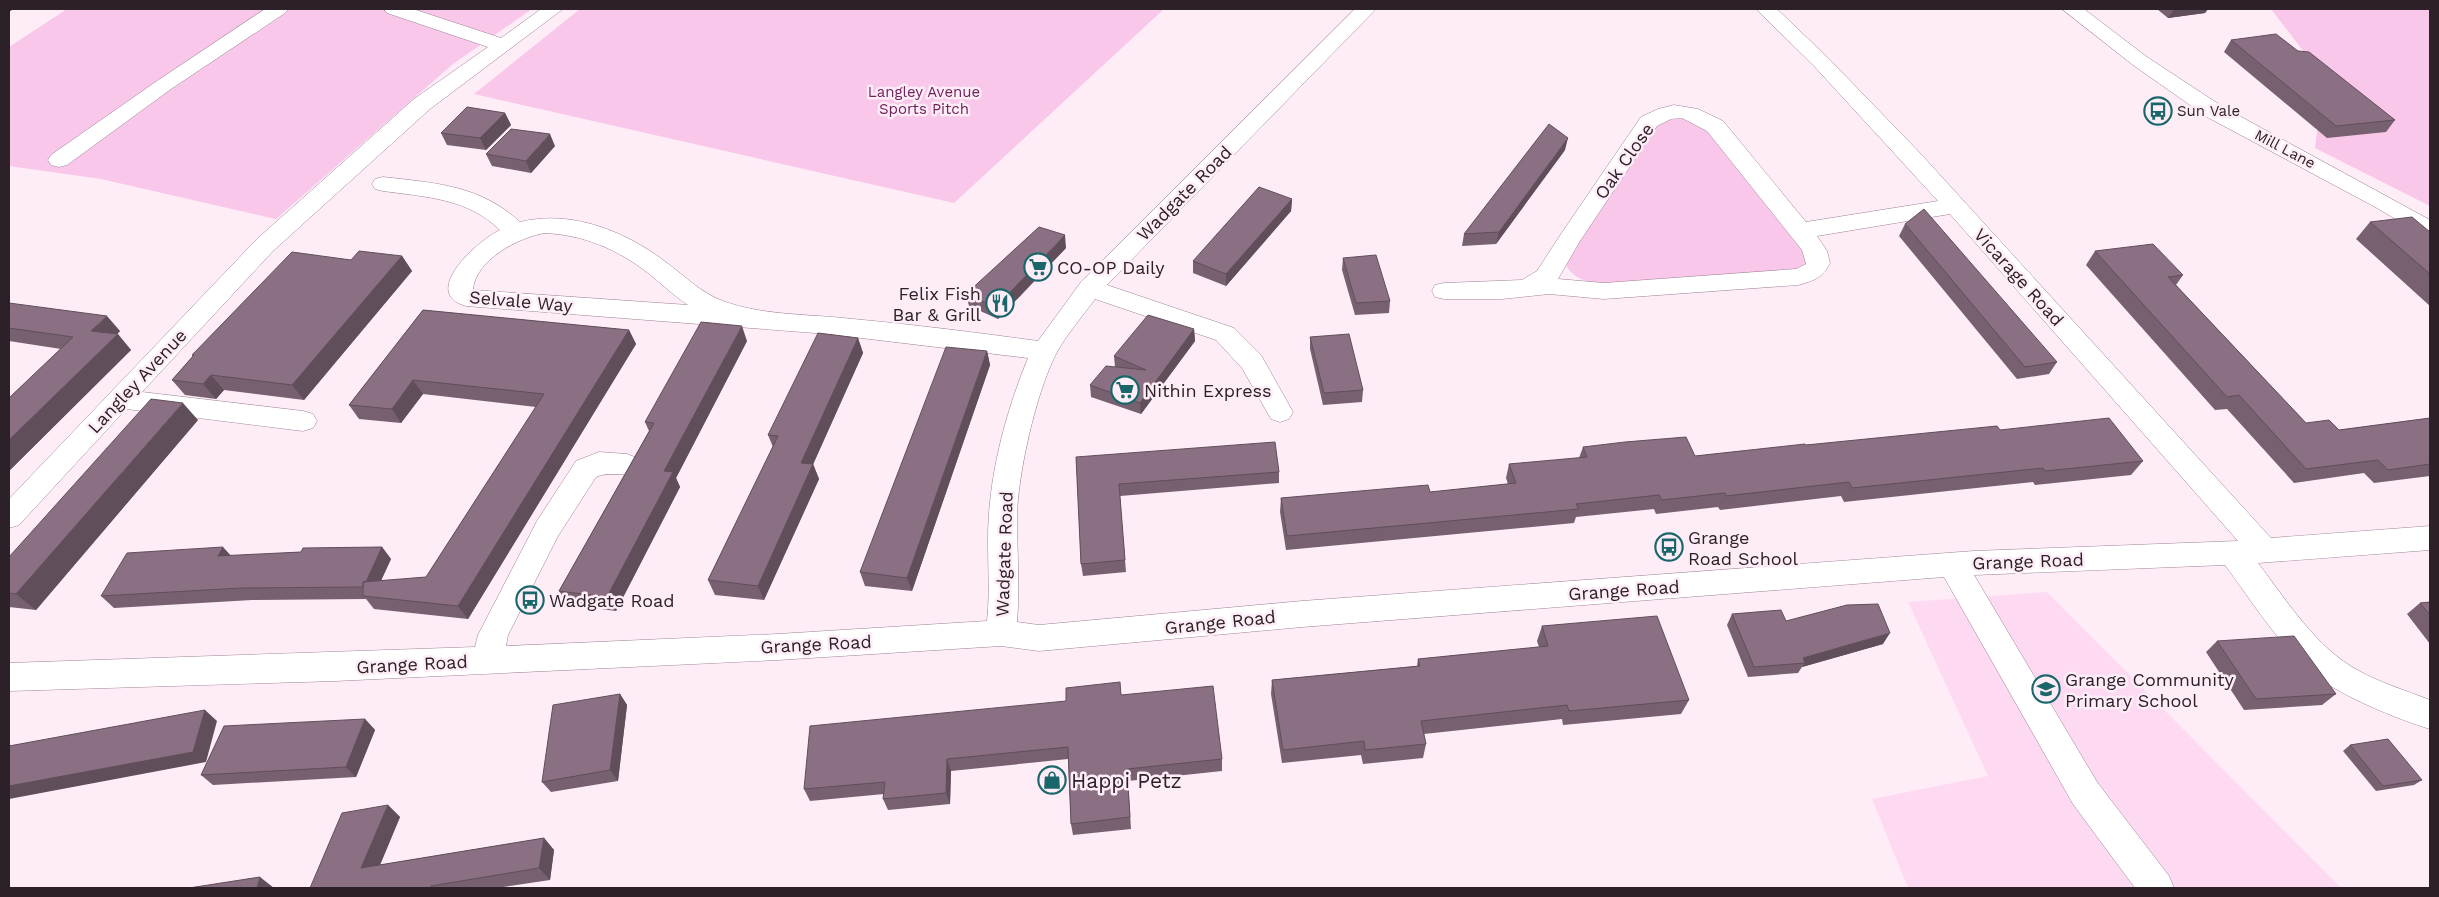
<svg xmlns="http://www.w3.org/2000/svg" width="2439" height="897" viewBox="0 0 2439 897" font-family="'Work Sans',sans-serif">
<style>
.built{fill:#fedaf2}
.green{fill:#f9c7e9}
.lines{fill:none;stroke-linecap:round;stroke-linejoin:round}
.minor-casing{stroke:#9d8294;stroke-width:1}
.minor{fill:#fff;fill-rule:evenodd}
.rail{stroke:#43373f;stroke-width:3;stroke-dasharray:8 8;stroke-linecap:butt}
.wall{fill:#776070}
.shaded-wall{fill:#614e5b}
.building{fill:#8a7082;stroke:#614e5b}
.labels{text-anchor:middle;dominant-baseline:central;stroke-width:5;stroke-linejoin:round;paint-order:stroke}
.far-park-label{font-size:15px;fill:#70235d;stroke:#feecf7}
.far-poi-label{font-size:15px;fill:#2c2128;stroke:#feecf7;text-anchor:start}
.far-street-label{font-size:15px;fill:#2c2128;stroke:#feecf7}
.street-label{font-size:18px;fill:#2c2128;stroke:#feecf7}
.poi-label{font-size:18px;fill:#2c2128;stroke:#feecf7;text-anchor:start}
.near-poi-label{font-size:21px;fill:#2c2128;stroke:#feecf7;text-anchor:start}
</style>
<rect width="100%" height="100%" fill="#feecf7"/>
<path class="built" d="M2047,592L2341,888H1908L1872,799L1988,776L1908,602Z"/>
<path class="green" d="M67,9H532L453,64L276,219L101,179L9,166V47Z
M580,9H1164L954,203L474,94Z
M2271,9H2430V206L2315,148L2324,78Z
M1683,116L1709,128L1786,223L1809,261L1801,269L1597,284C1584,281 1572,277 1566,265L1569,253L1656,124L1664,119Z"/>
<g class="lines">
<g class="minor-casing">
<path id="minor" d="M265,9H288L285,13L171,89L67,165L59,167L51,165L48,160L51,155L157,81Z
M384,9H413L501,38L541,9H563L430,109L273,251L142,392L303,411L313,414L317,421L313,428L303,431L126,409L19,525L9,528V499L257,239L414,99L488,47L387,13Z
M1355,9H1376L1107,285L1234,328L1261,355L1293,412L1289,419L1280,422L1271,419L1242,368L1216,340L1095,299C1082,317 1066,335 1056,354C1036,393 1018,473 1017,516C1017,551 1020,587 1017,622L1039,625L1302,601L1974,551L2238,541L1950,214L1817,236L1827,251L1830,263C1823,278 1813,281 1798,285L1604,299L1549,294L1502,299H1444L1435,297L1432,291L1435,285L1444,283L1522,280L1537,271L1561,234L1641,117L1658,109L1674,105L1698,109L1723,121L1806,222L1938,201L1814,66L1756,9H1777L1828,58L1919,152L2271,538L2430,526V550L2258,563C2287,601 2316,648 2359,671C2381,683 2407,691 2430,700V729C2397,719 2344,697 2317,677C2283,651 2251,600 2225,565L1974,575L2097,782L2169,876L2174,888H2135L2073,804L1944,577L1302,627L1039,651L1001,646L778,660L335,681L9,691V663L475,647L478,635L537,521L576,461L599,452L627,454L637,458L641,465L637,472C623,477 608,471 596,477L558,536L508,635L506,646L778,634L987,621C991,585 986,549 989,513C993,460 1008,407 1028,358L828,334L466,306C419,293 478,240 500,230C467,198 426,197 383,191L375,189L372,184L375,179L383,177C435,183 480,185 520,222C572,209 627,232 667,263C686,277 701,293 723,301C761,315 803,314 843,318C908,324 973,332 1038,341L1081,282ZM1682,118L1707,131L1802,250L1806,264L1796,269L1604,283L1558,279L1580,241L1657,126L1671,119ZM545,233C584,235 617,249 648,273C662,284 674,296 688,305L473,290C475,260 519,237 545,233Z
M2062,9H2084L2147,57L2223,107L2430,220V238L2422,235L2377,208L2207,117L2133,65Z"/>
</g>
<use href="#minor" class="minor"/>
<path class="rail" d="M9,10L11,9"/>
</g>
<path class="wall" d="M2157,9H2208L2205,13L2168,18Z
M2231,40L2298,51L2395,120L2386,132L2327,138L2224,52Z
M505,113L511,125L486,150L447,145L441,133Z
M555,146L531,173L492,166L486,154Z
M1565,150L1496,244L1462,246L1464,234Z
M1292,199L1291,211L1226,286L1193,273V261Z
M2370,222L2430,232V306L2356,239Z
M1905,224L2057,362L2049,374L2017,379L1899,236Z
M1066,248L998,319L969,306L966,294Z
M2095,251L2183,275L2176,285L2306,423L2339,430L2430,418V476L2374,483L2364,473L2294,483L2227,409L2215,410L2086,265Z
M402,256L412,271L304,400L224,390L216,399L185,395L172,380L193,356L192,355L351,260Z
M1343,258L1390,301L1389,313L1355,315L1342,270Z
M9,303L120,331L117,334L131,350L9,471V398L61,349L9,341Z
M423,310L629,330L636,344L468,619L374,609L366,599L252,600L114,608L101,596L231,556L382,547L391,559L381,581L426,577L536,407L423,394L401,423L359,419L349,405Z
M1194,329L1195,341L1141,414L1091,397L1090,385L1115,367L1114,356Z
M1310,337L1363,390L1362,402L1323,405L1310,349Z
M858,338L863,353L813,464L819,479L764,600L715,595L708,580L773,447L768,435Z
M747,341L676,478L680,487L616,611L569,605L559,591L649,431L645,422Z
M987,351L990,365L912,591L865,586L860,572Z
M198,420L36,610L9,607V557Z
M2000,430L2143,461L2131,475L2035,485L2033,482L1844,502L1841,496L1720,510L1718,507L1656,514L1654,509L1576,517L1574,523L1286,550L1280,512L1281,498L1430,492L1508,484L1506,478L1509,464L1579,458L1583,447L1695,456L1806,445Z
M1076,457L1279,472V483L1120,496L1126,572L1083,576L1081,564Z
M2430,602V644L2407,614L2420,603Z
M1732,614L1786,621L1883,644L1802,667L1798,673L1748,677L1727,625Z
M1542,626L1689,700L1681,714L1563,725L1562,719L1424,734L1426,744L1423,758L1363,764L1361,755L1282,763L1271,694L1272,680L1417,666L1418,659L1539,647L1537,641Z
M2217,641L2336,694L2322,705L2244,710L2206,652Z
M620,694L627,705L618,781L551,792L542,782Z
M1121,695L1222,759V771L1128,781L1131,829L1073,835L1071,824L1068,759L951,771L950,804L888,810L883,799L884,794L810,801L804,789Z
M365,719L375,730L356,777L213,785L201,775Z
M2350,745L2422,780L2414,785L2376,791L2343,751Z
M388,805L400,817L380,865L544,838L554,850L550,880L497,888H310Z"/>
<path class="shaded-wall" d="M2174,9H2208L2205,13L2168,18Z
M505,113L511,125L486,150L480,138Z
M550,134L555,146L531,173L526,161Z
M1568,138L1565,150L1496,244L1499,232Z
M1292,199L1291,211L1226,286V274Z
M1065,235L1066,248L998,319L996,307Z
M402,256L412,271L304,400L292,385Z
M107,316L120,331L105,346L91,331Z
M742,326L747,341L676,478L680,487L616,611L607,597L664,471Z
M1194,329L1195,341L1141,414L1140,403Z
M629,330L636,344L468,619L458,606Z
M118,334L131,350L9,471V440Z
M858,338L863,353L807,478L801,463Z
M987,351L990,365L912,591L907,578Z
M211,375L224,390L216,399L203,384Z
M413,380L423,394L401,423L392,409Z
M183,403L198,420L36,610L16,594Z
M813,464L819,479L764,600L758,586Z
M223,547L234,559L218,556Z
M382,547L391,559L373,597L363,587Z
M1890,633L1883,644L1802,667L1805,663L1803,658Z
M620,694L627,705L618,781L610,770Z
M205,710L217,721L206,762L9,799V786Z
M365,719L375,730L356,777L346,767Z
M947,759L951,771L950,804L946,793Z
M388,805L400,817L374,879L361,868Z
M544,838L554,850L550,880L539,868Z
M260,877L274,888H257Z"/>
<path class="building" d="M2276,34L2298,51L2309,52L2395,120L2336,126L2231,40Z
M467,107L505,113L480,138L441,133Z
M1549,124L1568,138L1499,232L1464,234Z
M511,129L550,134L526,161L486,154Z
M1259,187L1292,199L1226,274L1193,261Z
M1924,209L2057,362L2025,367L1905,224Z
M2412,217L2430,232V274L2370,222Z
M1039,227L1065,235L996,307L966,294Z
M2153,244L2183,275L2168,277L2306,423L2329,420L2339,430L2430,418V464L2388,470L2378,460L2306,469L2239,395L2227,397L2095,251Z
M359,251L402,256L292,385L211,375L203,384L172,380L194,355H192L292,252L351,260Z
M1376,255L1390,301L1356,303L1343,258Z
M9,303L107,316L91,331L118,334L9,440V398L73,337L9,328Z
M423,310L629,330L458,606L363,596V582L426,577L544,394L413,380L392,409L349,405Z
M1148,315L1194,329L1140,403L1090,385L1106,366L1146,370L1114,356Z
M701,322L742,326L664,471L673,472L607,597L559,591L654,423L645,422Z
M818,333L858,338L801,463L813,464L758,586L708,580L778,436L768,435Z
M1349,334L1363,390L1324,393L1310,337Z
M946,347L987,351L907,578L860,572Z
M151,399L183,403L16,594L9,593V557Z
M2109,418L2143,461L2045,471L2043,468L1852,488L1849,482L1726,496L1725,493L1662,500L1659,495L1576,504L1579,509L1287,536L1281,498L1428,485L1430,492L1516,483L1509,464L1587,457L1583,447L1625,442L1686,437L1695,456L1805,444L1806,445L1997,426L2000,430Z
M1275,442L1279,472L1119,484L1125,560L1081,564L1076,457Z
M223,547L218,556L301,552L303,548L382,547L366,582H363V587L241,588L101,596L127,553Z
M2430,602V615L2420,603Z
M1878,604L1890,633L1803,658L1805,663L1754,667L1732,614L1781,610L1786,621L1847,605Z
M1657,616L1689,700L1569,711L1567,705L1421,721L1426,744L1365,750L1364,741L1283,750L1272,680L1420,666L1418,659L1548,646L1542,626Z
M2294,636L2336,694L2256,699L2217,641Z
M1120,682L1121,695L1213,686L1222,759L1127,769L1130,817L1071,824L1068,747L947,759L946,793L883,799L885,782L804,789L810,726L1066,701V688Z
M620,694L610,770L542,782L553,705Z
M205,710L193,752L9,786V746Z
M365,719L346,767L201,775L224,726Z
M2388,739L2422,780L2383,786L2350,745Z
M388,805L361,868L544,838L539,868L431,886V888H310L342,813Z
M260,877L257,888H189Z"/>
<defs>
<g id="bus-ring" transform="scale(1.4375)"><circle r="9.5" fill="#feecf7" stroke="#19676b" stroke-width="1.5"/><path d="M-5-6H5V4H4V6H2V4H-2V6H-4V4H-5ZM-3.5-4V0h7V-4ZM-3.5 1.2v1.5H-2V1.2ZM2 1.2v1.5H3.5V1.2Z" fill="#19676b"/></g>
<g id="supermarket-ring" transform="scale(1.4375)"><circle r="9.5" fill="#feecf7" stroke="#19676b" stroke-width="1.5"/><path d="M-6-5.5h2.5l.6 2H6L4.5 2H-2.5L-4.4-4H-6ZM-1.5 3.2a1.3 1.3 0 1 0 .1 0ZM3 3.2a1.3 1.3 0 1 0 .1 0Z" fill="#19676b"/></g>
<g id="restaurant-ring" transform="scale(1.4375)"><circle r="9.5" fill="#feecf7" stroke="#19676b" stroke-width="1.5"/><path d="M-5-6h1v4h1v-4h1v4h1v-4h1v5L-1.5 .5V6h-2V.5L-5-1ZM5-6V6H3V1.5H1.5Q1.5-4 5-6Z" fill="#19676b"/></g>
<g id="school-ring" transform="scale(1.4375)"><circle r="9.5" fill="#feecf7" stroke="#19676b" stroke-width="1.5"/><path d="M0-5L7-2L0 1L-7-2ZM-4 1L0 2.5L4 1V4Q0 6-4 4Z" fill="#19676b"/></g>
<g id="shop-ring" transform="scale(1.4375)"><circle r="9.5" fill="#feecf7" stroke="#19676b" stroke-width="1.5"/><path d="M-5-2.5h2.3a2.7 3.5 0 0 1 5.4 0H5L5.5 6h-11ZM-1.5-2.5h3a1.5 2.3 0 0 0-3 0Z" fill="#19676b"/></g>
</defs>
<g fill-rule="evenodd">
<use href="#bus-ring" x="2158" y="111"/>
<use href="#supermarket-ring" x="1038" y="267"/>
<use href="#restaurant-ring" x="1000" y="303"/>
<use href="#supermarket-ring" x="1125" y="390"/>
<use href="#bus-ring" x="1669" y="547"/>
<use href="#bus-ring" x="530" y="600"/>
<use href="#school-ring" x="2046" y="689"/>
<use href="#shop-ring" x="1052" y="780"/>
</g>
<g class="labels">
<g class="far-park-label">
<text x="924" y="92">Langley Avenue<tspan x="924" dy="17">Sports Pitch</tspan></text>
</g>
<g class="far-poi-label">
<text x="2177" y="111">Sun Vale</text>
</g>
<g class="far-street-label">
<text transform="translate(2285 149) rotate(28)">Mill Lane</text>
</g>
<g class="street-label">
<text transform="translate(1624 161) rotate(-55)">Oak Close</text>
<text transform="translate(1184 193) rotate(-45)">Wadgate Road</text>
<text transform="translate(2019 277) rotate(48)">Vicarage Road</text>
<text transform="translate(521 301) rotate(5)">Selvale Way</text>
<text transform="translate(137 381) rotate(-47)">Langley Avenue</text>
<text transform="translate(1004 554) rotate(-88)">Wadgate Road</text>
<text transform="translate(2028 561) rotate(-2)">Grange Road</text>
<text transform="translate(1624 590) rotate(-4)">Grange Road</text>
<text transform="translate(1220 622) rotate(-6)">Grange Road</text>
<text transform="translate(816 644) rotate(-3)">Grange Road</text>
<text transform="translate(412 664) rotate(-3)">Grange Road</text>
</g>
<g class="poi-label">
<text x="1057" y="267">CO-OP Daily</text>
<text x="981" y="293" text-anchor="end">Felix Fish<tspan x="981" dy="21">Bar &amp; Grill</tspan></text>
<text x="1144" y="390">Nithin Express</text>
<text x="1688" y="537">Grange<tspan x="1688" dy="21">Road School</tspan></text>
<text x="549" y="600">Wadgate Road</text>
<text x="2065" y="679">Grange Community<tspan x="2065" dy="21">Primary School</tspan></text>
</g>
<g class="near-poi-label">
<text x="1071" y="780">Happi Petz</text>
</g>
</g>
<rect width="2439" height="897" fill="none" stroke="#2c2128" stroke-width="20"/>
</svg>
